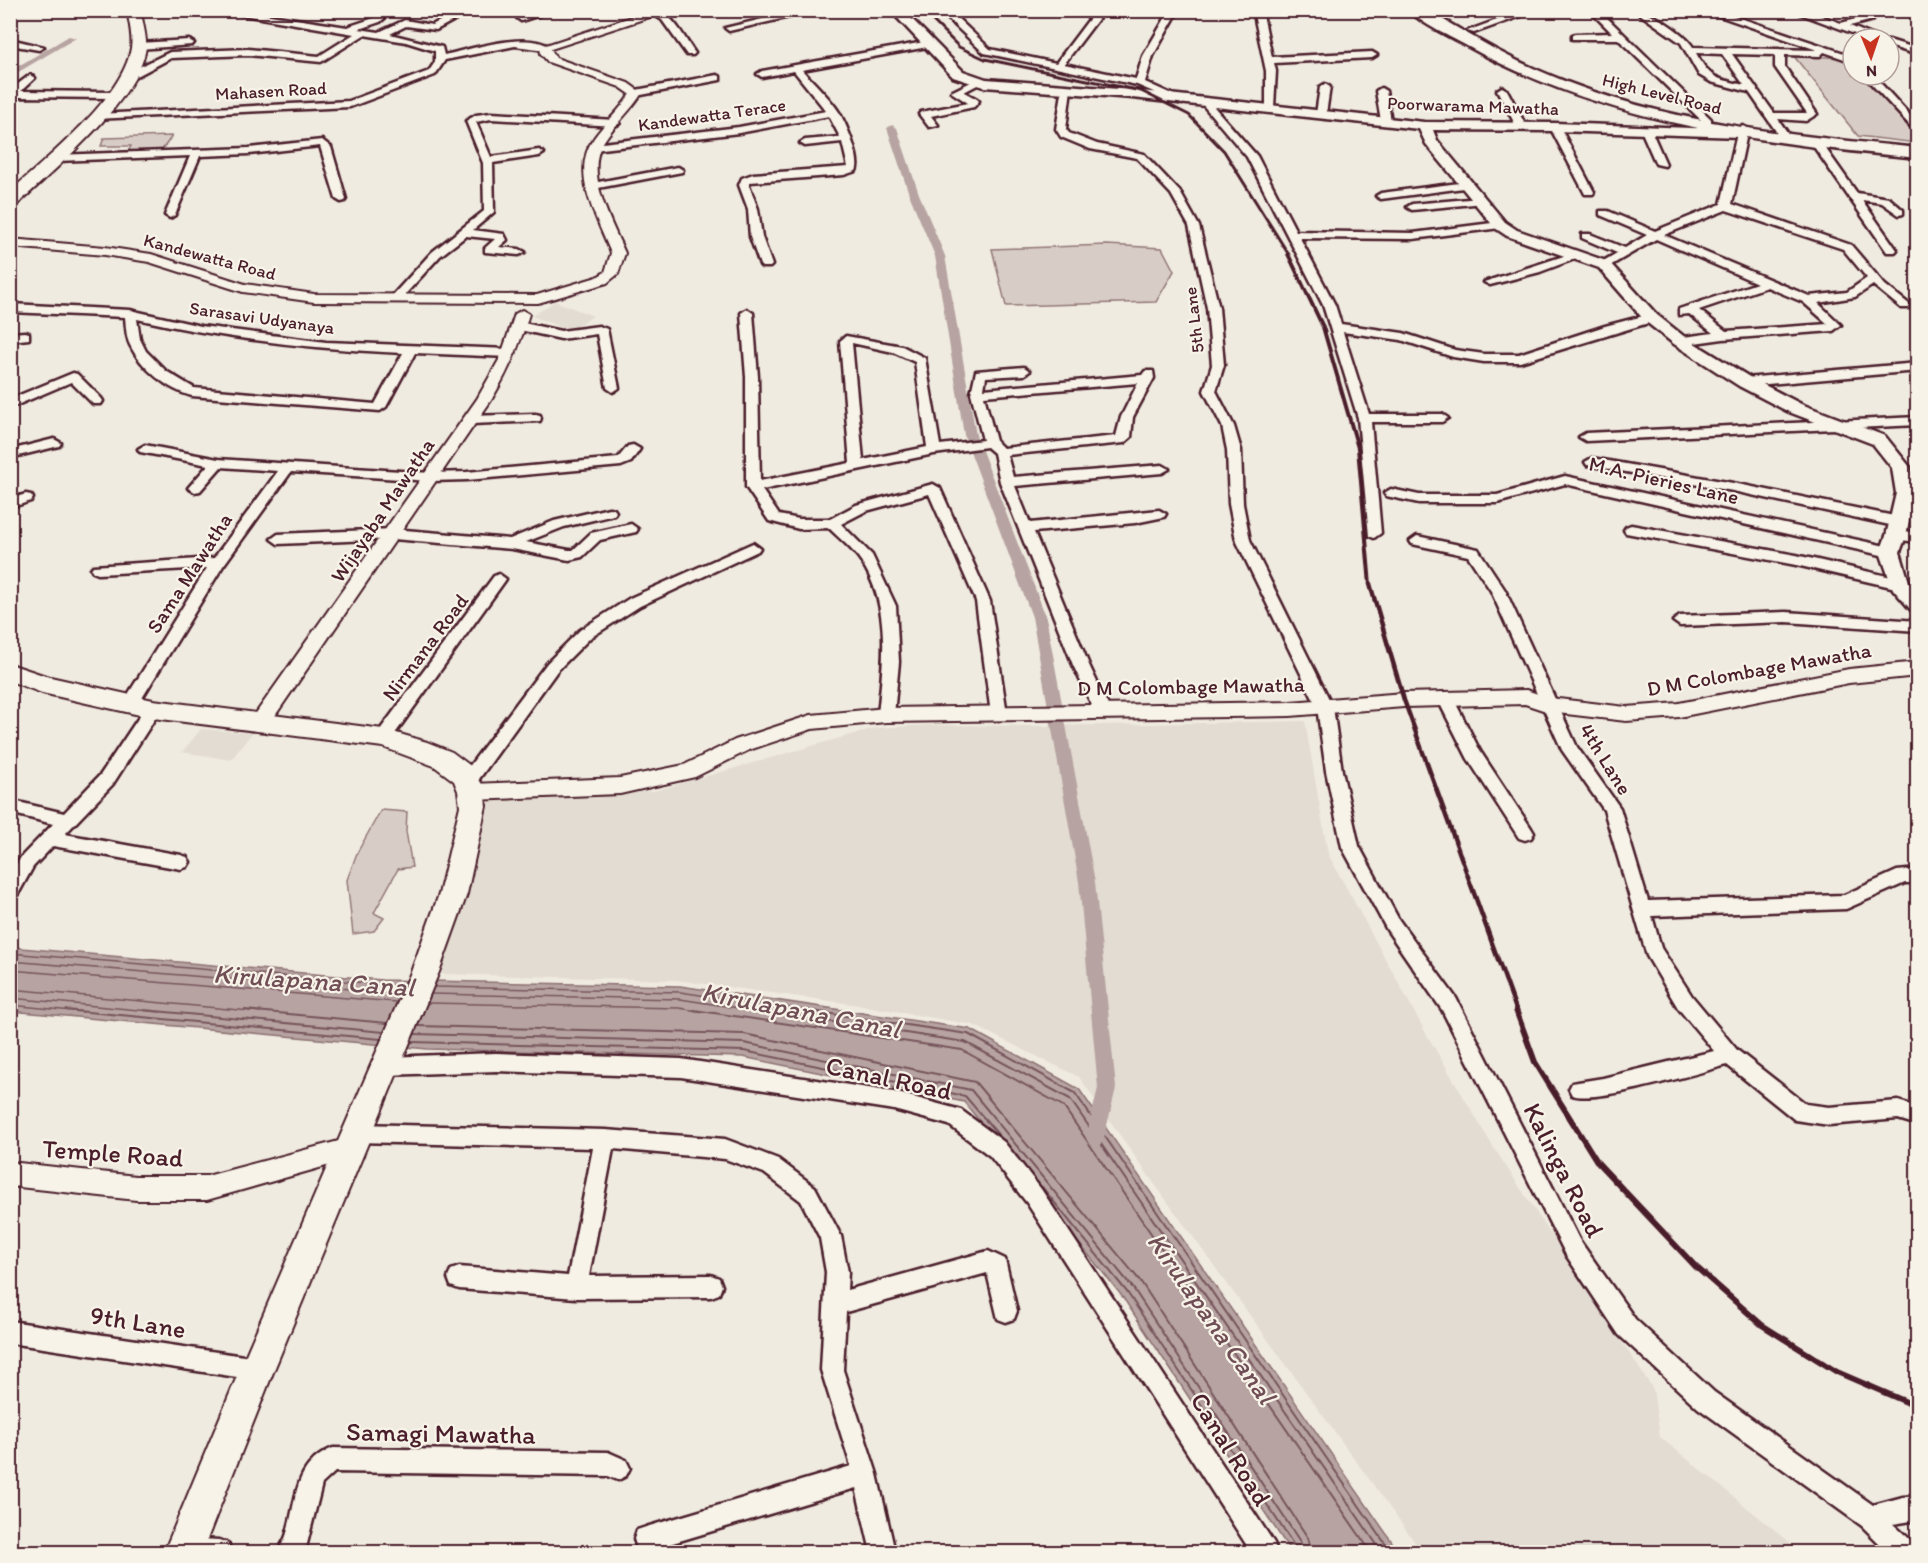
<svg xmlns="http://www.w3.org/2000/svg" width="1928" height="1563" viewBox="0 0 1928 1563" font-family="Itim,sans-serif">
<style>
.built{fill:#e3dcd2}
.green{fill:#d8cdc6;stroke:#917678;stroke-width:1.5}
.water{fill:#b7a4a2;stroke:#8b6f72;stroke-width:1.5}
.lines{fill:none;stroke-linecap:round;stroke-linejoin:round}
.shore-far1{stroke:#76545b;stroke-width:1.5}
.shore{stroke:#76545b;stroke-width:2}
.canal{fill:#b7a4a2;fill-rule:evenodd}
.minor-casing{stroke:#4a1f2b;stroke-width:5}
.tertiary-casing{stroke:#4a1f2b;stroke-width:4}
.secondary-casing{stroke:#4a1f2b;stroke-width:5}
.primary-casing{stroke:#4a1f2b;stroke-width:4}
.trunk-casing{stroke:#4a1f2b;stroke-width:5}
.minor{fill:#f7f3e8;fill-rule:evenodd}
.tertiary{fill:#f7f3e8;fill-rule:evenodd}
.secondary{fill:#f7f3e8;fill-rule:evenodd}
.primary{fill:#f7f3e8;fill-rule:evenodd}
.trunk{fill:#f7f3e8;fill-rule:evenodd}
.rail-far3{stroke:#4a1f2b;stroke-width:3}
.rail-far2{stroke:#4a1f2b;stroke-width:4}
.rail-far1{stroke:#4a1f2b;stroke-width:4.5}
.rail{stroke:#4a1f2b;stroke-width:6}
.labels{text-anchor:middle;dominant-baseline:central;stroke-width:4.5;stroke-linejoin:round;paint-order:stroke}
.far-street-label{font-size:18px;fill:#4a1f2b;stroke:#f7f3e8}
.street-label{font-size:21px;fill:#4a1f2b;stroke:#f7f3e8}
.near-street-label{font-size:26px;fill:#4a1f2b;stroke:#f7f3e8}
.near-water-label{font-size:27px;font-style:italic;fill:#704e55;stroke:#f7f3e8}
</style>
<rect width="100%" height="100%" fill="#f0ebe0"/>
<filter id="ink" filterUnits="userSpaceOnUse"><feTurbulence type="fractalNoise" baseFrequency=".0167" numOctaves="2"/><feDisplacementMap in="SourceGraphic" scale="12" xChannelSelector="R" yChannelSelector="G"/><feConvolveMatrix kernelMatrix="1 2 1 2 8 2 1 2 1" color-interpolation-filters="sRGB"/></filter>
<g filter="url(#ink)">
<path class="built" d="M555,301L593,316L570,331L532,316Z
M1305,721L1328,854L1427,1035L1492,1145L1653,1389L1660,1437L1802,1552H1422L1148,1175L1079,1077L973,1025L866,1006L676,980L441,974L479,798L654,791L875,728L930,725L1043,726Z
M201,729L252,733L231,760L182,752Z"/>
<path class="green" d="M1793,55L1843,58L1853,62V75H1864L1917,137V143L1858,136Z
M172,136L159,154L125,157L131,146H101L104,138Z
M1107,245L1162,248L1174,271L1156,302L1006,306L992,249Z
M381,810L407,812L406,831L412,867L398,869L374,913L384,918L374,931L353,934L347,880L357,853Z"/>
<path class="water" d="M10,947L382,980L680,986L970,1029L1079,1089L1399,1552H1291L1122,1296L964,1102L743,1057L428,1049L11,1011Z"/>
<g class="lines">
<path class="shore-far1" d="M10,953L403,986
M10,961L400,993
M10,970L396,1002
M435,987L680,992L815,1012
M10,989L261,1012
M431,994L680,999L764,1012
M10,998L160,1012
M428,1003L679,1008L704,1012
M10,1005L83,1012"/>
<path class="shore" d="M66,1010L381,1039
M144,1010L384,1032
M245,1010L387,1023
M694,1010L962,1050L1063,1106L1371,1552
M754,1010L965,1042L1070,1099L1382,1552
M805,1010L968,1034L1075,1093L1391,1552
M418,1026L744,1034L975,1082L1141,1282L1308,1538L1312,1552
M415,1034L744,1043L971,1090L1133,1288L1301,1543L1303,1552
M412,1042L744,1051L965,1096L1001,1138
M1042,1187L1127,1292L1295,1547L1296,1552"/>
<path class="canal" d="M69,36L76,38L10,77V71Z
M892,125L897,128L919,194L945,256L976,435L1046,617L1095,882L1116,1088L1104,1138L1101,1144L1095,1147L1089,1144L1086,1138L1098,1088L1079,882L1032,617L964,435L935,256L909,194L887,128Z"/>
<g class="minor-casing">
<path id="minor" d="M214,10H238L347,27L374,18L384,10H394L380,22L359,29L379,32L405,20L432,25L461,10H473L436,30L406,26L390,34L442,47L444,55C471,49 526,31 550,47L545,50L515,46L445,60L435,75L350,107L95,119V115L98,114L349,101L429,71L435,62V51L406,42L364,35L321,62L248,55L171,58L139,75L127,77V73L170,52L248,49L319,56L354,34Z
M539,10H555L521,21L517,18Z
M688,10H709L705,13Z
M801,10H820L729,31L725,28Z
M939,10L952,13L990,49L1056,63L1096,10H1105L1064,64L1136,79L1143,56L1170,10H1179L1153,56L1145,82L1187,101L1182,104L1137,85L984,53Z
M1253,10H1262L1272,57L1372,52L1377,55L1372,58L1274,63L1276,71L1274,107L1266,109V71Z
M1524,10H1538L1474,33L1467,31Z
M1589,10H1599L1711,119V128L1703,133H1695L1694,131L1703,122L1618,39H1572V35L1575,34L1612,33Z
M1634,10C1650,10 1685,33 1693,47L1817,50L1702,10H1716L1853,56V62L1824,52L1820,56L1785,55V67L1817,114L1806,121L1778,119L1789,135L1784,138L1780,137L1749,92L1711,82L1699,75L1681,43ZM1696,53L1722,54L1744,85C1716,78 1711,80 1696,53ZM1732,54L1775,55V67L1807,113H1774Z
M1790,10H1805L1841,23L1866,16L1855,10H1868L1875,15L1873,20L1850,26L1881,39H1868Z
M654,11C672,10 685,40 695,53L693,55H687L662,20L654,15Z
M10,39L44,47L39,50L10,45Z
M189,40L194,43L192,45L139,49L134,46L139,43Z
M1889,40L1918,49V55L1889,46Z
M930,41L933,42V46L802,70C814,83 830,98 839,112C845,122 862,159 856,171L844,175L750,182L749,185L758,209L762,237L772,265L770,267H762L760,265L750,237L748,209L739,185L742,178L753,174L848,167L842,142L805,146L800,143L805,140L840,137L829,116L739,133L594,150L589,147L594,144L739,127L826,111L794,71L762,77L757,74L762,71Z
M30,75L35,78L21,91L112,92L117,95L112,98L15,97L10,99V90Z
M717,75L720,76V80L636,96L631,93L636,90Z
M1863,75H1873L1918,124V134Z
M975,80L983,82L964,92L977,99L979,101L974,107L931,116L938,125L929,127L919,114L921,112L968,103L951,92Z
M1325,84L1330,87L1326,114L1321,117L1316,114L1320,87Z
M1063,87L1071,89L1066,129L1069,133L1097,144L1144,154L1180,192L1199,226L1219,308L1224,365L1216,391L1234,426L1241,450L1243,504L1250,540L1333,707L1342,771L1359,846L1399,920L1456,998L1580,1241L1635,1319L1714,1392L1873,1505L1903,1497L1918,1496V1520L1893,1524L1914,1543L1917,1552H1888L1862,1526L1698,1408L1619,1335L1566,1255L1442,1010L1387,930L1342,847L1326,771L1317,707L1236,540L1229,504L1227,450L1222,426L1204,391L1212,365L1207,308L1189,226L1171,194L1137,158L1090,149L1061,137L1056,129Z
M1502,87L1507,90L1526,126L1525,128L1516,126L1497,90Z
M1381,88L1386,91L1391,121L1386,124L1381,121L1376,91Z
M1202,100H1208L1257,156L1296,231L1413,233L1500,222L1505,225L1500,228L1413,239L1300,238L1335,305L1341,324L1403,333L1455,350L1484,354H1519L1605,326L1651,314L1657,318L1655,321L1520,362H1484L1453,357L1401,340L1343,332L1369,414H1442L1448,418L1442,422H1371L1381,533L1374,538L1369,536L1358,418L1323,305L1247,157L1202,104Z
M491,113L615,120L620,123L615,126L491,119L476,122L491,157L539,150L544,153L539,156L493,163L494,212L473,230L504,234L507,240L499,247L519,249L525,252L519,255L485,252V248L495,239L466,236L440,256L400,300H392V296L432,252L484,211L483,163L466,121L476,115Z
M1555,124L1560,127L1594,192L1593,194H1585L1584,192L1550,127Z
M1743,126L1748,129L1732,204L1851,245L1885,285L1909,304V308H1901L1873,285L1855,297L1818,303L1841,325L1833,331L1723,339L1680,345L1676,344V338L1713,333L1689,314L1679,315V309L1757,283L1656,239L1608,267H1600V263L1617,253L1582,238V234H1590L1625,248L1647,235L1600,215V211H1608L1655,231L1721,204L1738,129ZM1726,210L1843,249L1867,278L1847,292L1809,296L1664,235ZM1767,287L1803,302L1828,324L1726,331L1699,310Z
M1646,127L1651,130L1666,164L1665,166L1656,164L1641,130Z
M322,140L331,147L346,199L345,201L341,202L336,199L320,146L249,154L200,156L175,215L170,218L165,215L190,156L56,161L51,158L56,155L249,148Z
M1813,142H1821L1857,193L1889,198L1903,210V214L1899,215L1882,203L1862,200L1897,250L1895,252H1887L1812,144Z
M678,167L683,170L682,172L593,189L588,186L593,183Z
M1467,182L1472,185L1471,187L1381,199L1376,196L1381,193Z
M1480,198L1484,199V203L1412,210L1407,207L1412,204Z
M1576,252L1580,253V257L1540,272L1490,285L1484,282Z
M10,304L130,310L201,326L326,342L509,349L515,353L509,357L415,353L386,407L380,411L192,396C168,390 141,368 130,345C126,337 126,327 125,317L10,312ZM137,319C225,339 313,349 403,353L375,404L194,388L166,371L146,351L140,339Z
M747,309L753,313L758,377L760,481L850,463L840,341L846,336L902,346L925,358L940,445L983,440L971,393L976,371L1024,367L1030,371L1024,375L986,377L984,389L1142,375L1145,371H1153L1154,378L1133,417L1131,437L1124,443L1007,455L1013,477L1162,465L1169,469L1162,473L1015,486L1030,523L1159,510L1166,514L1164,517L1135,523L1034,532L1089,665L1111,712L1109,716H1097L1073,665L1000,482L994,453L987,447L934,454L762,490L779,515L799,519H830L856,505L933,484L940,488L990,601L1007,714L1005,718H993L991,714L976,601L929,494L866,511L841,524L872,555L896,606L899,662L894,715L892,719H880L878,715C883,663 892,608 861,561C853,549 839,538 829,528L799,529L769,521L746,487V377L741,313ZM852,343L893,352L915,362L927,447L863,460ZM1138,383L1121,417L1116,436L1003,448L996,441L984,396Z
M519,322L561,331L599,326L607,329L619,388L613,392L607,388L597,334L561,339L515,329V323Z
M25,332L29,333V339L10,341V333Z
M1918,363V371L1745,386L1739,382L1745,378Z
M73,373L77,374L101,398L103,401L101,404H93L71,382L10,408V399Z
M535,414L540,415L541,418L540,421L472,424L466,420L472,416Z
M1918,417V425L1586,441L1579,437L1586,433Z
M54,439L61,443L59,446L10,458V450Z
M145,445L218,459L431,473L467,472L618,458L628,446L633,445L640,449L631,462L621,466L467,480L431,481L291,472L223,566L136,708H124L122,704L207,568L98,574L93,572L91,569L93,566L214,558L278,471L221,467L200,491L195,492L188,488L208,465L140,452L138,449Z
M1592,458L1733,483L1899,517L1906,522L1899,527L1733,491L1587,465L1585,462Z
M1565,476L1890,547L1897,552L1890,557L1565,484L1497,503H1419L1386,496L1384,493L1391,489L1419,495H1497Z
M26,494L31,495L33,498L31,501L10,508V499Z
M609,508L614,509L616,512L614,515L564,527L526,542L569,550H573L591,533L631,524L638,529L636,532L600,540L582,557L569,560L512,549L393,539L278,544L271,539L278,534L393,529L510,539L554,521Z
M1631,525L1796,555L1900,579L1907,584L1900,589L1796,565L1626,533L1624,530L1626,527Z
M1896,531L1918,532V542L1891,539L1889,536Z
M1417,536L1478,549L1505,590L1577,747L1620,808L1648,901L1844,895L1897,871L1918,869V883H1905L1846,909L1652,916L1661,948L1692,996L1737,1050L1806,1104L1829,1107L1898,1101L1918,1107V1125L1898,1119L1829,1125L1795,1120L1727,1065C1698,1073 1595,1104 1572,1095L1569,1089L1572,1083L1603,1078L1714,1051L1678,1008L1647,956L1604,810L1562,750L1491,591L1468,556L1412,544L1410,541Z
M753,543L760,548L758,551L640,606L590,638L557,671L474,786L468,787L462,786L460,781L462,776L547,663L580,630L630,598Z
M499,574L506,579L504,582L389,742H377L375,738L377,734L494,576Z
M1786,612L1918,621V631L1786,622L1680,626L1673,621L1680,616Z
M1445,692L1451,694L1480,751L1531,828L1534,833L1531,838L1525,840L1519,838L1468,759L1437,698L1439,694Z
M153,703L159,705L161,709L113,784L65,834L181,855L187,857L190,862L187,867L181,869L53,846L33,867L16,898L10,900V876L21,857L53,824L10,813V800L64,813L101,774L147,705Z
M496,1053L681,1059L894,1092L961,1110L1004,1142L1041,1189L1274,1543L1277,1552H1251L1027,1203L990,1156L949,1125L894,1110L681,1077L496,1071L386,1075L379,1072L376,1066L379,1060L386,1057Z
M357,1124L605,1130L725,1139L778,1159L815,1187L841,1236L848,1272L847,1290L988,1251L1005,1259L1017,1311L1014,1319L1006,1322L998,1319L987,1273L846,1312L843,1370L877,1474L895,1552H871L856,1488L646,1551L637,1548L634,1539L637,1530L646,1527L851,1466L821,1370L826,1272L820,1238L801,1201L764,1173L725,1159L613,1149L589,1276L711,1275L719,1278L722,1286L719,1294L711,1297L576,1298L459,1289L451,1286L448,1278L451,1270L459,1267L568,1276L593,1148L357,1142L350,1140L347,1133L350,1126Z
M10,1321L257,1358L265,1361L268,1369L265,1377L257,1380L10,1343Z
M333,1448L608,1452L626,1460L630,1468L626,1476L618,1480L608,1476L335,1472L322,1484L305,1552H278C280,1546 284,1542 286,1536C298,1499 292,1465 333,1448Z
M184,1538L219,1540L228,1543L231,1552H173L175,1541Z"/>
</g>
<g class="tertiary-casing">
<path id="tertiary" d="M652,10H662V13L551,49L556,58L628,83L642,93C631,111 615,124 604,141C583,171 612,224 625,253L618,274L607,283L538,303L314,302L243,292L149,262L105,255L10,247V239L105,247L151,254L245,284L314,294L537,295L597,277L605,272L611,253C598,220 569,172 594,138C605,122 620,111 630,94L620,87L548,62L541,54L540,47Z
M522,310L529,314C520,345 508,372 492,399L268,726L261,728L254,726L252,721L254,716L477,399L500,358L515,314Z
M1918,662V676L1849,683L1679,717L1626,721L1549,712L1525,704L1404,707L1290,716L886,722L812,729L749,750L695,777L620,794L472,800L465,797L462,792L465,787L472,784L620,778L684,765L735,740L811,715L886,708L1290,702L1404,693L1526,690L1550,698L1626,707L1679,703L1849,669Z
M350,1138L358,1141L362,1149L358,1157L207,1200H136L10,1186V1162L136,1176H207Z"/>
</g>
<g class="secondary-casing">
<path id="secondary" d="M890,10H903L963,71L986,79L1132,90L1424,122L1555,123L1746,130L1748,133L1746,136L1741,137L1555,131L1433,130L1437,140L1505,222L1517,230L1609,262L1657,315L1686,338L1751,378L1801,404L1885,436L1910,467L1914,493L1906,536L1900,552L1909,582L1918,591V612L1911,610L1893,589L1880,552L1886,536L1896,493L1892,468L1873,444L1789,412L1739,386L1674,344L1645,321L1599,268L1507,236L1495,228L1426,144L1419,129L1132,98L984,87L953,77Z"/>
</g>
<g class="primary-casing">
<path id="primary" d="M127,10H141C142,22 147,36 146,47C139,100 54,169 16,206L10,207V192C47,157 123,98 131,48C133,36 129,22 127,10Z
M10,664L46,676L153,700L383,729L427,742L452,752L472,767L484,788L486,806L467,894L439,972L274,1370L202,1552H164L245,1357L411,972L439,894L460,806L458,791L454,781L434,766L383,747L153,718L42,693L10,681Z"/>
</g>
<g class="trunk-casing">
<path id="trunk" d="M1409,10H1427C1468,34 1508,59 1552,76C1667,124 1795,136 1918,148V158C1762,143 1605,123 1467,46C1451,37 1421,24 1409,10Z"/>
</g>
<use href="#minor" class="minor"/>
<use href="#tertiary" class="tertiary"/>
<use href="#secondary" class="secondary"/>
<use href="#primary" class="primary"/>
<use href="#trunk" class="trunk"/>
<path class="rail-far3" d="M922,10L959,47L985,59L1141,91L1189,115L1224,151L1289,255"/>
<path class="rail-far2" d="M1288,254L1323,327L1358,448L1370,585"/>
<path class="rail-far1" d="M1370,584L1404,700L1517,1012"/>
<path class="rail" d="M1516,1010L1535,1062L1598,1163L1696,1267L1762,1325L1837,1372L1918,1407"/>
</g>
</g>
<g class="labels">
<g class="far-street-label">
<text transform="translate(271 91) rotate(-3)">Mahasen Road</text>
<text transform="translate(1662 94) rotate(14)">High Level Road</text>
<text transform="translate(1473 106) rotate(2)">Poorwarama Mawatha</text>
<text transform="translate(712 115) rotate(-8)">Kandewatta Terace</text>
<text transform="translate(210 257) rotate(15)">Kandewatta Road</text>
<text transform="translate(262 318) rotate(8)">Sarasavi Udyanaya</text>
<text transform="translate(1194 320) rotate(-97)">5th Lane</text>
</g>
<g class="street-label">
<text transform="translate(1664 480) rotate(13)">M.A. Pieries Lane</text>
<text transform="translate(382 510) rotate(-56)">Wijayaba Mawatha</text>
<text transform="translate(189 573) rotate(-57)">Sama Mawatha</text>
<text transform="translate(425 647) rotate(-53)">Nirmana Road</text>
<text transform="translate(1759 669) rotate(-10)">D M Colombage Mawatha</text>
<text transform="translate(1191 686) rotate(-1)">D M Colombage Mawatha</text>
<text transform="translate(1606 759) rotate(58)">4th Lane</text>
</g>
<g class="near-street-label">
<text transform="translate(889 1078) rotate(12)">Canal Road</text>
<text transform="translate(113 1153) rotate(4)">Temple Road</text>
<text transform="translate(1564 1170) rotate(63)">Kalinga Road</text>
<text transform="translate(138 1322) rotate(9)">9th Lane</text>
<text transform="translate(441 1433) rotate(1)">Samagi Mawatha</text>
<text transform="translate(1231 1449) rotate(58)">Canal Road</text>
</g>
<g class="near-water-label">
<text transform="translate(314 980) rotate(4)">Kirulapana Canal</text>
<text transform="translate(801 1010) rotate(11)">Kirulapana Canal</text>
<text transform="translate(1212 1318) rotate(55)">Kirulapana Canal</text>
</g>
</g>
<rect width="1928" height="1563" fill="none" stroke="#f7f3e8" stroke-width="36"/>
<rect x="18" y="18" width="1892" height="1527" fill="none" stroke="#4a1f2b" stroke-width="2" filter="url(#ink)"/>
<g transform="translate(1871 57) rotate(178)"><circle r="28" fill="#f7f3e8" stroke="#b29e9c" stroke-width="1.5"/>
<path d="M0-4.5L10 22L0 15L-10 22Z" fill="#c8321e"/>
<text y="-9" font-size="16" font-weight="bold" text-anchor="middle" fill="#4a1f2b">N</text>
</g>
</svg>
